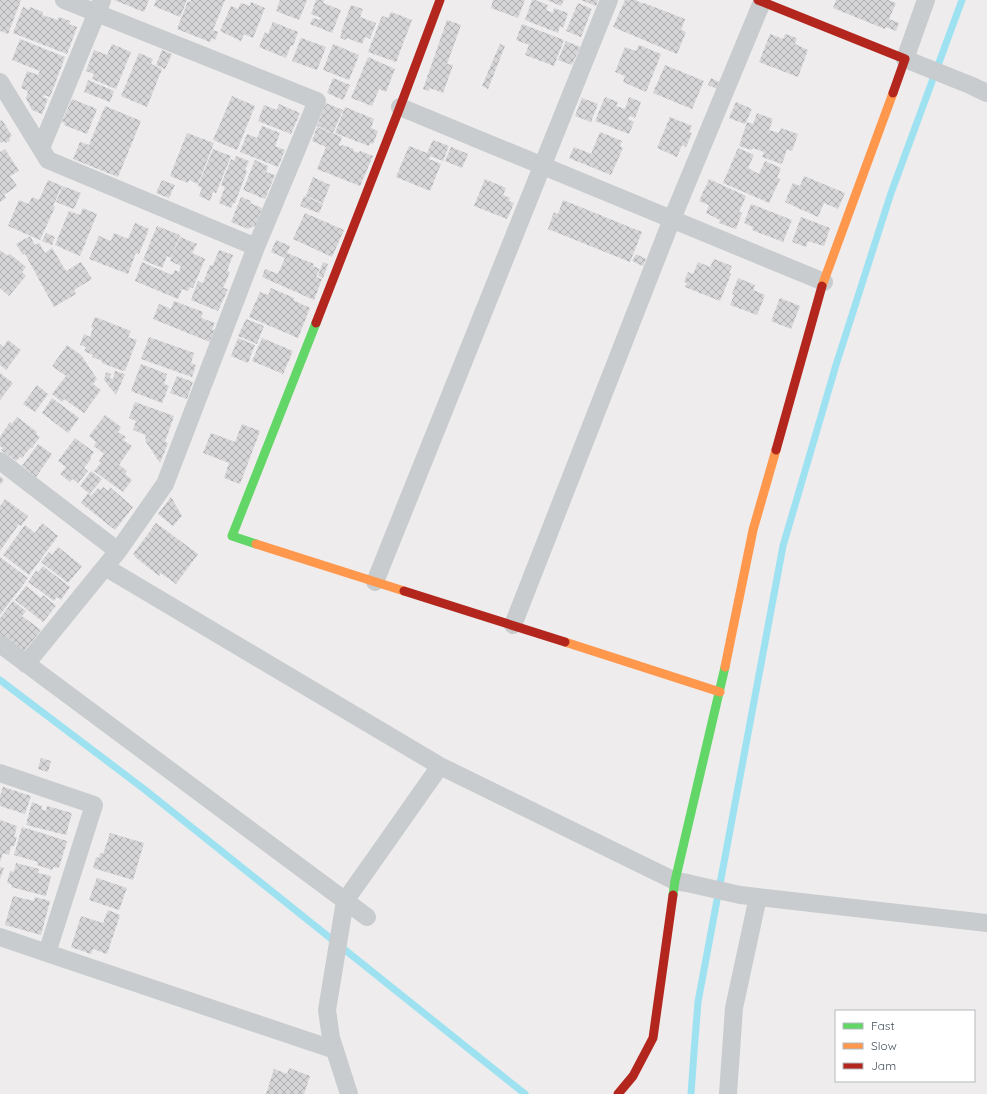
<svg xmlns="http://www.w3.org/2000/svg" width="987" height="1094" viewBox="0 0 987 1094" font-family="Quicksand,sans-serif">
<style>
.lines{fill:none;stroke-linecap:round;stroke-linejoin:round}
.stream{stroke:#9ee2f2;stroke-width:7}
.building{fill:url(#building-cross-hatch)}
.street{stroke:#c8ccce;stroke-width:18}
.fast{stroke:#63d668;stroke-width:9}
.slow{stroke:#ff974d;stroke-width:9}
.jam{stroke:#b3261e;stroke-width:9}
</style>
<defs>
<pattern id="building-cross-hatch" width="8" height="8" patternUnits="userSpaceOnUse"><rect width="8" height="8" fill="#d5d4d7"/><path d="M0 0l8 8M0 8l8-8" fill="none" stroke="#aeaeb1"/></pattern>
</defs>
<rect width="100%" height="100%" fill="#eeecec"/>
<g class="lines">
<path class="stream" d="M0,680L144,789L525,1094
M691,1094L694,1052L698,1002L783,546L836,365L891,193L962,0"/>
</g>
<path class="building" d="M0,0H21L8,34L0,31Z
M114,0H149L144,12Z
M156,0H187L180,17L154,6Z
M191,0H225L213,30L218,32L215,40L212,38L210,42L177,29L188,1L191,2Z
M280,0H307L299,20L276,11Z
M316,0H324L323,3L341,10L332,33L310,24L313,18L320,20L321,18L311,14Z
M493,0H525L518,18L491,8Z
M532,0H535L548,5L546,10L553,13L554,8L568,13L563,28L560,26L558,33L525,20Z
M547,0H564L561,6Z
M581,0H598L596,6Z
M625,0H635L644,4V3L685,19L681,30L686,32L677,54L613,27Z
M836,0H888L896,3L889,19L899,23L896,31L886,27L885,29L833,8Z
M251,2L265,8L253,38L244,34L241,41L220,31L231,6L238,9L241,3L250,6Z
M578,3L592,9L581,37L566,31Z
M351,5L363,9L360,17L376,23L370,39L365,37L362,44L347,38L346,40L340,38L342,32H341Z
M23,7L29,10L30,7L43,12L42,15L58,20L59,17L70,21L69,24L77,27L67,54L13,33Z
M391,12L412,20L396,62L368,52L382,16L388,18Z
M447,20L461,25L447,64L453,65L443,93L430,88L429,91L423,89Z
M273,22L298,32L293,46L291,45L286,58L259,47L265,32L268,34Z
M522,24L564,40L554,66L525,55L529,45L516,40Z
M770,34L783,39L785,34L797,38L795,44L808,50L798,77L759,62Z
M301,38L326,47L317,70L292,61Z
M20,39L65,57L50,97L44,95L43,97L48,99L42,114L32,110L26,98L28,91L21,88L27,71L38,75L40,71L12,60Z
M566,41L580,47L572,65L558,60Z
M112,44L131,52L116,89L92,79L94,74L86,71L94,50L107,55Z
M333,44L359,55L349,80L323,70Z
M500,44L505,46L488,89L482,86Z
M639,45L661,54L646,92L623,82L625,76L615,72L625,47L636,51Z
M162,50L172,54L165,69L156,65Z
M139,53L153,59L151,64L162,69L147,107L121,96Z
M368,57L395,69L386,92L379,89L372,106L351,98Z
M665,65L704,81L692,109L653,93Z
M333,78L350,85L343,100L327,93Z
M711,78L719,82L717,89L708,85Z
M88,80L114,91L110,102L84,92Z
M232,96L255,106L237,150L213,140Z
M605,97L618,102L616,106L625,109L629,97L641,102L635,118L630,116L628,119L634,122L629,134L595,121Z
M582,98L598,104L591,122L575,116Z
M72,99L97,109L87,134L64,125L65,123L62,122Z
M736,102L752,109L745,124L729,118Z
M326,103L343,110L333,133L317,126Z
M279,104L300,113L291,134L258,121L264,105L277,110Z
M105,106L141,121L118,177L73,159L80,142L89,145Z
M345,107L374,119L371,128L378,131L373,144L370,143L369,146L335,133Z
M757,113L773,119L769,130L779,133L781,128L798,134L792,151L787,149L782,164L762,157L764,152L753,148L752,150L739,146L747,122L753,124Z
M670,117L692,126L689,132L692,133L686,147L682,145L677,157L657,148Z
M2,120L12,136L9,138L10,141L5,143L4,141L0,143V121Z
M262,126L280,133L275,146L285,150L278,167L240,152L247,134L257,138Z
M317,127L342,137L339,145L341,146L342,145L354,149L353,151L359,153L360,151L373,156L360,186L317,169L326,147L312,141Z
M600,132L622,141L620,146L623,148L611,175L569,158L574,147L591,154Z
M187,133L214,143L198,184L189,180L188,183L170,176Z
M433,140L449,146L443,161L430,156L429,159L441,164L430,191L396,177L409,146L427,153Z
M451,147L468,154L462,168L445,161Z
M738,148L754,155L748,168L759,174L765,161L781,168L777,178L780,179L769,203L723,183Z
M5,149L19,171L10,176L17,186L4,195L6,198L0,202V152Z
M213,149L231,156L216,193L213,192L210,201L199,196L202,188L198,186Z
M236,156L249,161L245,170L247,171L235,203H233L231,208L219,203L225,187L221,185L231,159L234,161Z
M255,160L268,166L266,172L275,175L265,199L243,190Z
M804,176L845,193L838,209L824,203L818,217L785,202L793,183L800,186Z
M313,177L330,185L323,203L306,196Z
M485,179L506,188L503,195L510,198L509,201L514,203L507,219L474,206Z
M709,179L746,196L739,212L742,213L736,229L719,223L720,220L706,213L709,205L699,201Z
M48,180L62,186L53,206L55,207L40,240L8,226L19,200L29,204L32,197L39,200Z
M162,180L175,185L169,198L156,193Z
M63,186L81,193L74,209L56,202Z
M304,196L323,204L319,213L300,206Z
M241,197L251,201L250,203L262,208L256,225L248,229L231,222Z
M563,200L642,232L630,262L548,229L554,212L558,214Z
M751,204L792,220L783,242L752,230L753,227L744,223Z
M83,208L97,214L80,256L55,245L69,211L80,215Z
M305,213L344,230L332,257L293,239Z
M801,217L830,228L824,246L808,241L806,247L792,242Z
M135,223L149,229L139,254L136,253L128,274L89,259L99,236L111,241L114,233L128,239Z
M157,226L180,235L171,258L167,256L162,268L143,260Z
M46,233L55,237L52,245L42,241Z
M30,236L35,245L39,243L45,253L52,248L66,271L81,262L92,279L74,290L76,294L54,307L25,254L23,255L16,244Z
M180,237L197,244L192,253L205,259L193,288L190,287L188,291L182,289L178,299L135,281L142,262L172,275L175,270L179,272L181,266L170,261Z
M276,240L290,246L287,253L314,264L313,266L320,269L316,277L322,279L314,300L262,277L265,269L278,274L285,258L271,252Z
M0,250L8,256L10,254L26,267L22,272L26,276L9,296L0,288Z
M219,250L233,255L227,271L230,272L223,288L228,289L218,311L191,300L198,281L203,283L210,265H213Z
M636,254L646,259L643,266L632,261Z
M714,259L732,266L729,273L731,274L720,301L685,287L687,283L684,282L688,272L693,274L698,262L710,267Z
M323,262L328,264L323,278L318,276Z
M738,278L755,285L753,290L765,295L757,315L730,305L734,295L732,294Z
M271,288L294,298L293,300L310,308L298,338L249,317L260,292L268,295Z
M780,298L800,306L791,329L771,321Z
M174,301L203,312L201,318L215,323L212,329L214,330L210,342L153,319L159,304L171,309Z
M95,317L131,331L128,337L137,340L125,371L123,370V371L102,363V361L92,357L93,355L84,351L86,347L80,345L84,334L90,337L93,328L91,327Z
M246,319L264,326L257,344L238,336Z
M149,337L194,353L191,363L196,365L192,377L141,359Z
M238,338L255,345L248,363L231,356Z
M262,338L293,351L283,374L252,361Z
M8,340L21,350L6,370L0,365V344L3,347Z
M67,345L81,355L97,379L93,384L101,390L84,413L64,399L62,402L52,394L66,376L52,366Z
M141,364L167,374L164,384L169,386L162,403L131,391Z
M115,371L125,374L116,395L104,380L106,372L111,374L110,378L113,379Z
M0,373L13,383L0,400Z
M177,376L193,382L187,399L170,393Z
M37,385L48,394L35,412L23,404Z
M52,398L79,418L68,433L42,413Z
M135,402L174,416L165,442L133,430L136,421L129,418Z
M105,415L121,427L118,432L126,437L123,440L132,446L119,465L127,471L125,474L132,480L123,492L94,471L101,463L99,461L104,454L94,446L96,442L89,436Z
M17,417L37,432L36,434L40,437L32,448L31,447L22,458L20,457L16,461L1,450L3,448L0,446V437L10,422L12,424Z
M242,424L260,431L240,484L224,478L229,463L203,453L211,433L235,442Z
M145,435L168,443L160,463L146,442Z
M75,438L94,452L90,458L91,459L84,468L88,471L78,483L72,479L70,482L60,474L66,467L58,461Z
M38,444L52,454L36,477L22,466Z
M91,471L102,479L90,494L80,486Z
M0,476L4,480L0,485Z
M103,487L108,491L110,487L133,507L115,530L81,503L88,493L91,496L98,488L100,490Z
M171,497L182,516L173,526L158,514Z
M5,499L28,516L21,526L19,524L0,551V506Z
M42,523L58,536L29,575L3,555L25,525L35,533Z
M156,523L198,554L176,584L161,573L159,576L134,556L135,555L133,554Z
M58,547L82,566L68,583L41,562L49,552L52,555Z
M0,557L28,578L0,615Z
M43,566L70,587L61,600L57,597L54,601L28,582L36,571L38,572Z
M26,586L41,598L43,595L56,606L43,622L15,600Z
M13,601L26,611L22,616L41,630L22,654L0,637V618Z
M41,758L51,761L48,772L38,769Z
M3,787L31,796L25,814L0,806V796Z
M32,802L42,806L41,809L46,811L47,806L72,813L66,835L26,825Z
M0,820L17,826L14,837H17L14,846H11L9,855L3,853L0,862Z
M22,827L67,841L59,868L53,867L52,870L37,865L38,862L14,855Z
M110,833L144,843L133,880L93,868L96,857L99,858L100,853L103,854Z
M16,863L39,869L38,873L51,876L46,896L11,887L12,885L7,883L10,871L14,872Z
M0,867L4,868L0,879Z
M97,878L127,888L119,910L89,900Z
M13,896L34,901L35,897L50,901L41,935L5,925Z
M108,910L120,915L107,954L93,949L91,954L71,947L81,916L103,923Z
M289,1068L310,1076L304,1094H266L274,1069L287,1074Z"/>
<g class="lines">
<path class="street" d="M926,0L905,59L970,85L987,93
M0,82L48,160L256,247
M400,107L824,282
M41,148L102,0
M0,461L118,551
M105,567L440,766L675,881L687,883L740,895L987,923
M375,582L609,0
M513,625L672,219L762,2
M0,644L367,917
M26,664L118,551L165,484L256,247L317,101L64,0
M0,773L94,805L47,953L0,937
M47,953L335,1050
M349,1094L331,1038L327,1010L345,901L440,766
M728,1094L734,1008L758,897"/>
<path class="fast" d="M256,544L232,536L316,323
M673,895L675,881L725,667"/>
<path class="slow" d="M822,286L893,93
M256,544L404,591
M565,642L720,692
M725,667L753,530L776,450"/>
<path class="jam" d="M758,0L905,59L893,93
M316,323L400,107L440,0
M776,450L822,286
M404,591L565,642
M618,1094L633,1076L653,1038L673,895"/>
</g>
<rect x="835" y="1010" width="140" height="72" fill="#ffffff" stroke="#b3b9bd"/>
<rect x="843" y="1023" width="20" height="6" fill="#63d668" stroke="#b3b9bd"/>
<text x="871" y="1030" font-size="12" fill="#424f5b">Fast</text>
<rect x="843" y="1043" width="20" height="6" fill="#ff974d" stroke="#b3b9bd"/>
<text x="871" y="1050" font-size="12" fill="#424f5b">Slow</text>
<rect x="843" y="1063" width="20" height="6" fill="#b3261e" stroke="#b3b9bd"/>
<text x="871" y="1070" font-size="12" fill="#424f5b">Jam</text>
</svg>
